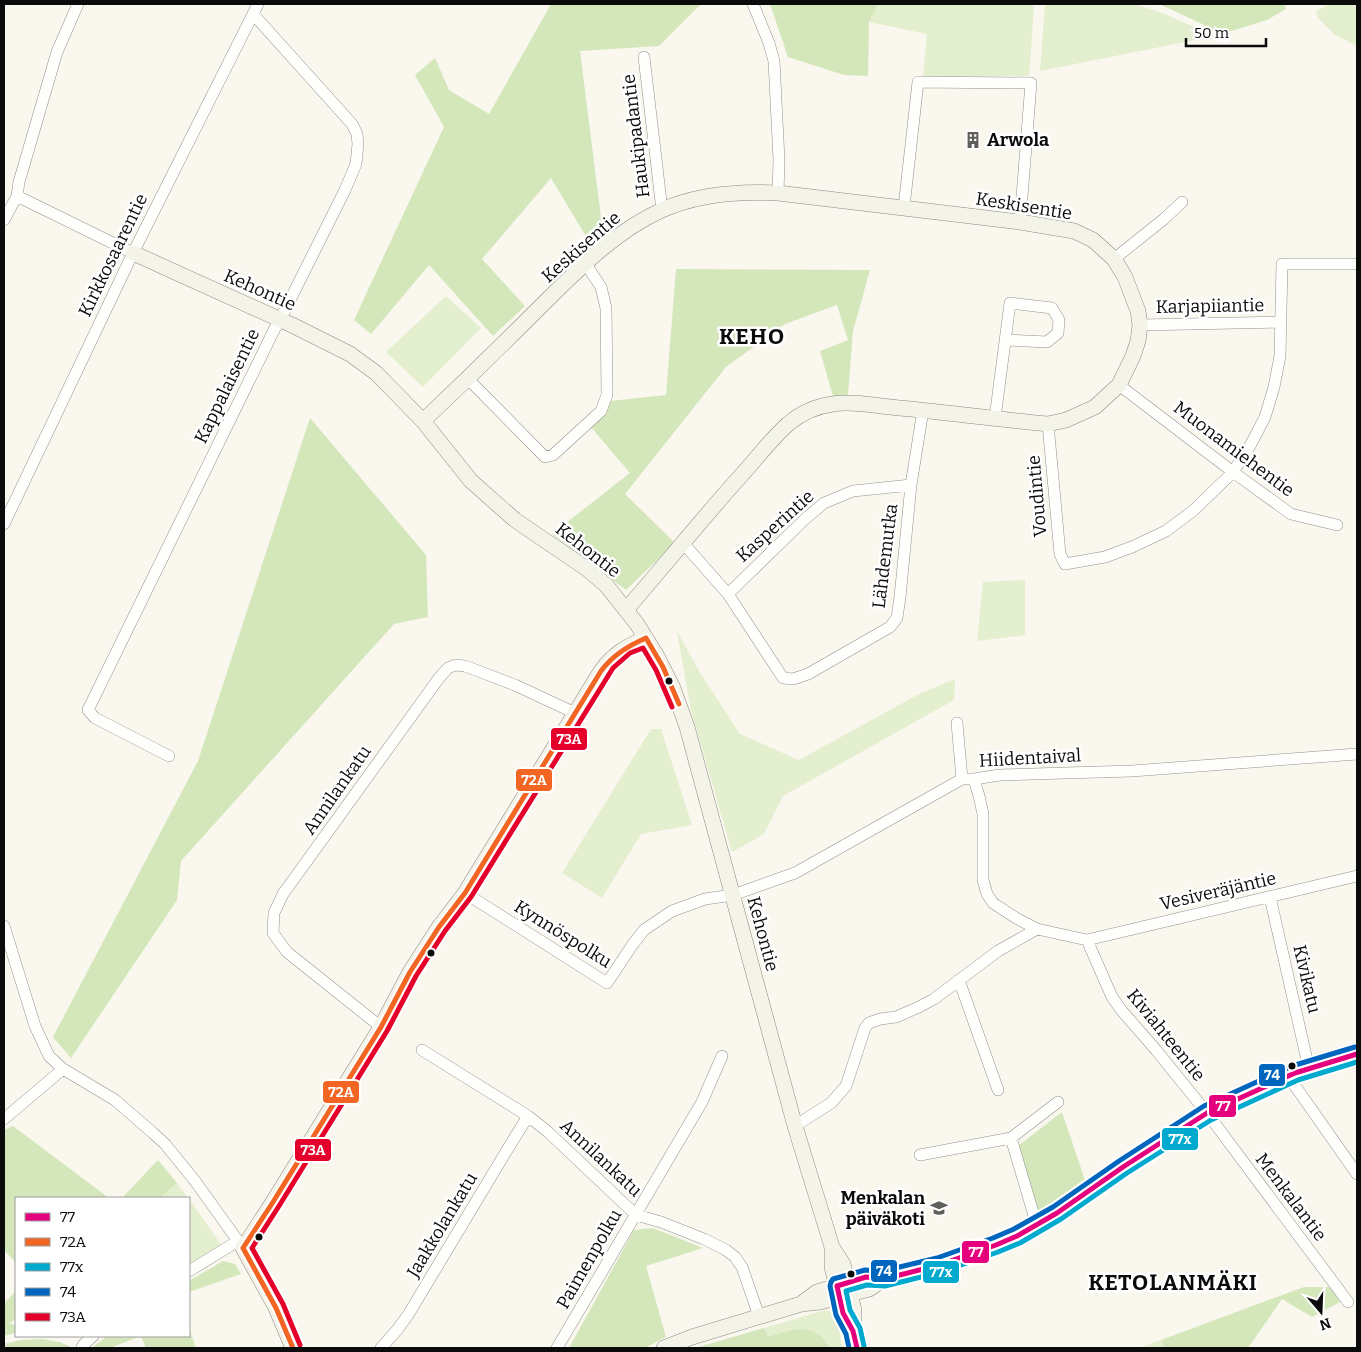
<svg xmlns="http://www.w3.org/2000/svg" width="1361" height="1352" viewBox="0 0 1361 1352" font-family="Bitter,serif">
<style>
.green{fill:#e3efce}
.forest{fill:#d3e7bb}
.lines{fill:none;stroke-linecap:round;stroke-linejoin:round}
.street-casing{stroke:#93918d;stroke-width:12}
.secondary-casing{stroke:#898884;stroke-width:16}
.street{stroke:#fefefc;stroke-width:11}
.secondary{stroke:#f4f3e8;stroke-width:15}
.bus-1-casing{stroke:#fff;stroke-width:9}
.bus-2-casing{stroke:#fff;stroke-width:9}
.bus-3-casing{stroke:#fff;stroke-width:9}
.bus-4-casing{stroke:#fff;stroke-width:9}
.bus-5-casing{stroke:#fff;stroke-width:9}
.bus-1{stroke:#e5007d;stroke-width:5}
.bus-2{stroke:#f26522;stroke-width:5}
.bus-3{stroke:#00a9ce;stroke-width:5}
.bus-4{stroke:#0065bd;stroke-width:5}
.bus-5{stroke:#e4002b;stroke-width:5}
.bus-dot{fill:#0b0b0b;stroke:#fff;stroke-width:2}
.labels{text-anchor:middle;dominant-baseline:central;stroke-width:5;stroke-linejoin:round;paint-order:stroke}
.street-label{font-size:18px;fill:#0b0b0b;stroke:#fff}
.poi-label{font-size:18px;font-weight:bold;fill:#0b0b0b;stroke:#fff;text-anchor:start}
.district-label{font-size:22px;font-weight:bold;letter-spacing:1px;fill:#0b0b0b;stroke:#fff}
.line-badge{stroke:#fff;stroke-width:2}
.badge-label{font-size:14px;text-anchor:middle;font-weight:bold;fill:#fff}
</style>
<rect width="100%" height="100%" fill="#faf7ee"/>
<path class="green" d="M878,4H1032L1034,8L1029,76L923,77L927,34L869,22Z
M1045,4H1135L1162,13L1215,36L1040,71Z
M1330,4H1357V46L1335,35L1318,18L1316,11Z
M446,296L481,328L423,387L386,352Z
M1025,580V635L977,641L983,582Z
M677,631L699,671L740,734L799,760L919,694L955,679L954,700L783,796L764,834L732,852L691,711Z
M651,729H661L692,825L641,834L602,898L562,873Z
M177,1183L188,1198H160Z
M189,1199L222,1246L189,1266Z
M826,1310C840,1314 840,1336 842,1348H830C816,1321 791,1331 768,1337L764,1328Z
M1161,1340L1164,1348H1139Z"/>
<path class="forest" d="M551,4H701L659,46L580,51L603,233L590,243L551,178L482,259L525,306L493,336L429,265L371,334L354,320L444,127L415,75L435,58L449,90L489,114Z
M770,4H878L869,22L868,76L844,75L788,57Z
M1159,4H1284L1286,9L1267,20L1225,33L1213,29Z
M676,269L870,270L853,331L848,394L849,403H835L820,351L848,340L837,305L785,324L726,367L625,494L675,543L626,590L552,534L630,473L590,426L610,401L666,395Z
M310,418L426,555L428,617L394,624L181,861L177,900L71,1058L53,1037L198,761Z
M1062,1112L1086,1183L1039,1215L1018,1146Z
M13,1126L109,1198H16V1263L4,1250V1130Z
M158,1160L177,1183L160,1198H122Z
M653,1228L703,1248L646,1266L666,1337L645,1348H569L634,1230Z
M223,1261L235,1264L241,1274L189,1292V1281Z
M1304,1287H1331L1340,1302L1312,1317L1282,1299L1248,1348H1164L1161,1340Z
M16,1291V1318L9,1324L16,1325V1333L4,1336V1303Z
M189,1328L196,1348H146L141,1336L110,1348H92L107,1336H189Z
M764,1328L768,1337C792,1330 815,1320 830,1348H695Z
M42,1339L60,1342L73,1348H4V1344L21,1340Z"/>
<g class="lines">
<g class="street-casing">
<path id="street" d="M753,4L769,43L774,61L779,160L778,193
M644,57L662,210
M17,196L133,253
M904,207L918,82L1031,83L1020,222
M4,220L17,196L19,182L57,52L78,4
M1114,259L1164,219L1182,202
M1140,325L1281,322
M468,379L545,457L553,455L601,411L607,395L606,308L601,287L585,263
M1119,385L1233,472L1291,514L1337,525
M995,418L1010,303L1052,308L1059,320L1058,333L1047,342L1006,340
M1048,424L1060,554L1065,564L1105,557L1132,547L1166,531L1194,510L1233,472L1251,444L1265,417L1274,387L1280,356L1282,264H1357
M4,524L133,253L258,4
M683,543L728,594L783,678L793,679L808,674L890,627L897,618L900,597L911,485L923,410
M728,594L805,519L824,503L853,491L911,485
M957,723L962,779
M169,756L95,718L88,710L275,328L280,320L345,190L356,164L358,144L357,134L352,124L253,14
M974,779L979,796L983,814V880L987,894L993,903L1016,918L1037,929L1087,940L1357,876
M465,893L607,983L633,944L644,930L672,911L705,899L733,895L795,873L962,779H974L1000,775L1132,771L1357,754
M1270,897L1309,1069
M4,926L35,1026L49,1056L63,1069L115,1100L153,1133L165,1144L195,1181L243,1248
M1087,940L1112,997L1122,1011L1156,1050L1207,1113L1348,1302
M959,980L998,1090
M381,1027L287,952L273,933L274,913L283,894L439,678L448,668L455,665L465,666L515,685L575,713
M422,1050L528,1116L547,1131L636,1215L661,1222L704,1239L726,1250L735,1257L742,1267L759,1316
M1288,1076L1357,1174
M4,1119L63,1069
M795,1126L831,1103L846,1086L865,1028L869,1023L880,1019L896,1017L919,1007L934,999L998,951L1037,929
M1011,1138L1037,1226
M920,1155L1011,1138L1058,1102
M189,1271L238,1241
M82,1348L83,1345L93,1336
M381,1348L397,1330L408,1315L504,1155L528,1116
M557,1348L702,1102L722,1056"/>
</g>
<g class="secondary-casing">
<path id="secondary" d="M133,253L292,325L350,354L376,373L423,421L471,481L515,520L587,569L606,585L637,624L658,658L673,688L687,727L795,1126L832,1247V1267L843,1313L853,1331
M423,421C460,386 496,351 532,315C572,276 611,233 662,210C698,194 739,191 778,193L1020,222L1074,231L1093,240L1103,249L1114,259L1125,277L1138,311L1140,325L1138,341L1133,356L1119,385L1095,407L1066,420L1048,424C995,419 943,412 890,407C872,405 850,401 833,404C817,406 801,413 788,424C770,440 754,462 737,480C699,523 663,567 626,610
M832,1247L843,1264L854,1310L853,1331L857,1348
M802,1303L817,1292L866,1277L884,1279
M293,1348L276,1308L243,1248L273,1202L381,1027L410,972L439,927L465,893L601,671C613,654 627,646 646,638
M664,1348L692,1337L801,1304L820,1302L869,1289L884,1279L939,1265L996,1245L1037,1226L1057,1213L1123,1167L1207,1113L1295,1073L1357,1054"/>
</g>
<use href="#street" class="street"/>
<use href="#secondary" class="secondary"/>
<g class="bus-1-casing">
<path id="bus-1" d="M837,1286L866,1277L884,1279L939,1265L996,1245L1017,1236L1057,1213L1123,1167L1207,1113L1295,1073L1357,1054
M837,1286L843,1313L853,1331L857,1348"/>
</g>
<g class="bus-2-casing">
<path id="bus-2" d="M646,638L663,667L679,704
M243,1248L273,1202L381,1027L410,972L439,927L465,893L601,671C613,655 628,646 646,638
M243,1248L276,1308L293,1348"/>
</g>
<g class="bus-3-casing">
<path id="bus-3" d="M864,1346L860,1328L850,1310L846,1291L867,1285L885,1286L941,1272L998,1252L1020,1243L1061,1219L1127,1173L1211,1120L1298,1080L1357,1062"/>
</g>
<g class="bus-4-casing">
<path id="bus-4" d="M849,1348L846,1334L836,1315L830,1286L831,1282L833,1279L865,1270L883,1271L937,1258L993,1238L1014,1229L1053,1207L1119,1161L1204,1106L1292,1066L1355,1047"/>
</g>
<g class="bus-5-casing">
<path id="bus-5" d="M300,1345L283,1304L252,1248L279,1206L387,1031L416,976L445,931L471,897L613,668L630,653L643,648L656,670L672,707"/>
</g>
<use href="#bus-1" class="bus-1"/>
<use href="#bus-2" class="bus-2"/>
<use href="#bus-3" class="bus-3"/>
<use href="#bus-4" class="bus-4"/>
<use href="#bus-5" class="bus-5"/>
</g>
<defs>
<g id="building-bare" transform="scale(1.35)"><path d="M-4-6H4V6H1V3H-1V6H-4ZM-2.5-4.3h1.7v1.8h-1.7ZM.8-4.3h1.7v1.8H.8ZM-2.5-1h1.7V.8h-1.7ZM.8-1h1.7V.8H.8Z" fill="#5f5e5a" stroke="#fff" stroke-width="2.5" paint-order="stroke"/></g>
<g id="school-bare" transform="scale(1.35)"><path d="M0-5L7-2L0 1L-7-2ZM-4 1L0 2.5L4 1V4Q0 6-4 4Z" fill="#5f5e5a" stroke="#fff" stroke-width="2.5" paint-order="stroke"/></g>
</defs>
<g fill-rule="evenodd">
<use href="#building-bare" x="973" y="140"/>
<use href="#school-bare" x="939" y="1208"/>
</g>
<g class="bus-dot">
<circle cx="669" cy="681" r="4.5"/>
<circle cx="431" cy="953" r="4.5"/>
<circle cx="1292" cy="1066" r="4.5"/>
<circle cx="259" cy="1237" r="4.5"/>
<circle cx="851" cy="1274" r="4.5"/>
</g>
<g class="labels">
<g class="street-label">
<text transform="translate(636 136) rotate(-97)">Haukipadantie</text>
<text transform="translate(1024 206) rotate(9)">Keskisentie</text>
<text transform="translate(581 247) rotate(-41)">Keskisentie</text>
<text transform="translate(113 255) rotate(-64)">Kirkkosaarentie</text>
<text transform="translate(260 290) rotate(24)">Kehontie</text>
<text transform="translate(1210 306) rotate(-1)">Karjapiiantie</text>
<text transform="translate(227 386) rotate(-64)">Kappalaisentie</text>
<text transform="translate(1234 449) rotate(37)">Muonamiehentie</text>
<text transform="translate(1037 496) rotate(-95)">Voudintie</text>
<text transform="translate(775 526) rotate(-42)">Kasperintie</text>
<text transform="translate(588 550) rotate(38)">Kehontie</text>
<text transform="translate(885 556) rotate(-83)">Lähdemutka</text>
<text transform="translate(1030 758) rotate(-3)">Hiidentaival</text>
<text transform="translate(337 790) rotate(-55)">Annilankatu</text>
<text transform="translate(1218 891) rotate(-13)">Vesiveräjäntie</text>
<text transform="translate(563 934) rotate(32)">Kynnöspolku</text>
<text transform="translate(763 934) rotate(75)">Kehontie</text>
<text transform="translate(1307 979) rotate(77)">Kivikatu</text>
<text transform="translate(1166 1035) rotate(51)">Kiviahteentie</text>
<text transform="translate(601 1158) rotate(43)">Annilankatu</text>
<text transform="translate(1291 1197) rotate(53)">Menkalantie</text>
<text transform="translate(442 1225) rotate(-59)">Jaakkolankatu</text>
<text transform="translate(589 1259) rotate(-60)">Paimenpolku</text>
</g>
<g class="poi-label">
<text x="987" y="140">Arwola</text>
<text x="925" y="1198" text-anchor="end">Menkalan<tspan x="925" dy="21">päiväkoti</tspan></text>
</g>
<g class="district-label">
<text x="752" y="336">KEHO</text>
<text x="1173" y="1282">KETOLANMÄKI</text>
</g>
</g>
<g class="line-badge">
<rect x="550" y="727" width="38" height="24" rx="5" fill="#e4002b"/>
<rect x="515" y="768" width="38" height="24" rx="5" fill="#f26522"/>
<rect x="1258" y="1063" width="28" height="24" rx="5" fill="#0065bd"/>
<rect x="322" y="1080" width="38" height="24" rx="5" fill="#f26522"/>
<rect x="1208" y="1094" width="29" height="24" rx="5" fill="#e5007d"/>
<rect x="1161" y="1127" width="38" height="24" rx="5" fill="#00a9ce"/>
<rect x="294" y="1138" width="38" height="24" rx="5" fill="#e4002b"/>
<rect x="961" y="1240" width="29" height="24" rx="5" fill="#e5007d"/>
<rect x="870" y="1259" width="28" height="24" rx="5" fill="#0065bd"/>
<rect x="922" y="1260" width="38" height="24" rx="5" fill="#00a9ce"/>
</g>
<g class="badge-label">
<text x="569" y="744">73A</text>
<text x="534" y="785">72A</text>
<text x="1272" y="1080">74</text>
<text x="341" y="1097">72A</text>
<text x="1223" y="1111">77</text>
<text x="1180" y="1144">77x</text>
<text x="313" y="1155">73A</text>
<text x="976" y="1257">77</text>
<text x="884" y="1276">74</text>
<text x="941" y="1277">77x</text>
</g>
<rect width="1361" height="1352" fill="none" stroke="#0b0b0b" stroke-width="10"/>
<rect x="15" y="1197" width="175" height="140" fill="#ffffff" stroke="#9d9d9d"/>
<rect x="25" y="1213" width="25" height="8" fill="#e5007d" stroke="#9d9d9d"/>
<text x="60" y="1222" font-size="15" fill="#0b0b0b">77</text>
<rect x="25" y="1238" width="25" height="8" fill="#f26522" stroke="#9d9d9d"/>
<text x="60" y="1247" font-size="15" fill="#0b0b0b">72A</text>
<rect x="25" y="1263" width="25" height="8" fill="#00a9ce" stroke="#9d9d9d"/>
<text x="60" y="1272" font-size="15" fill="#0b0b0b">77x</text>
<rect x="25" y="1288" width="25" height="8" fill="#0065bd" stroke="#9d9d9d"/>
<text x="60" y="1297" font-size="15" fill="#0b0b0b">74</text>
<rect x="25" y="1313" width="25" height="8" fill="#e4002b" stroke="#9d9d9d"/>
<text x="60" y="1322" font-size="15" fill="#0b0b0b">73A</text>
<g transform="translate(1321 1312) rotate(161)" stroke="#ffffff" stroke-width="4" paint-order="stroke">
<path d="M0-4L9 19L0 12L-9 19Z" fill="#0b0b0b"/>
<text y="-8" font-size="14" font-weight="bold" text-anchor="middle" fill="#0b0b0b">N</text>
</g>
<path d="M1186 38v8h80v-8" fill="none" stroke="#0b0b0b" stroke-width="2.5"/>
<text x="1194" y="38" font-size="15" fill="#0b0b0b" stroke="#ffffff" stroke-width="4" paint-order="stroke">50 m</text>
</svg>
